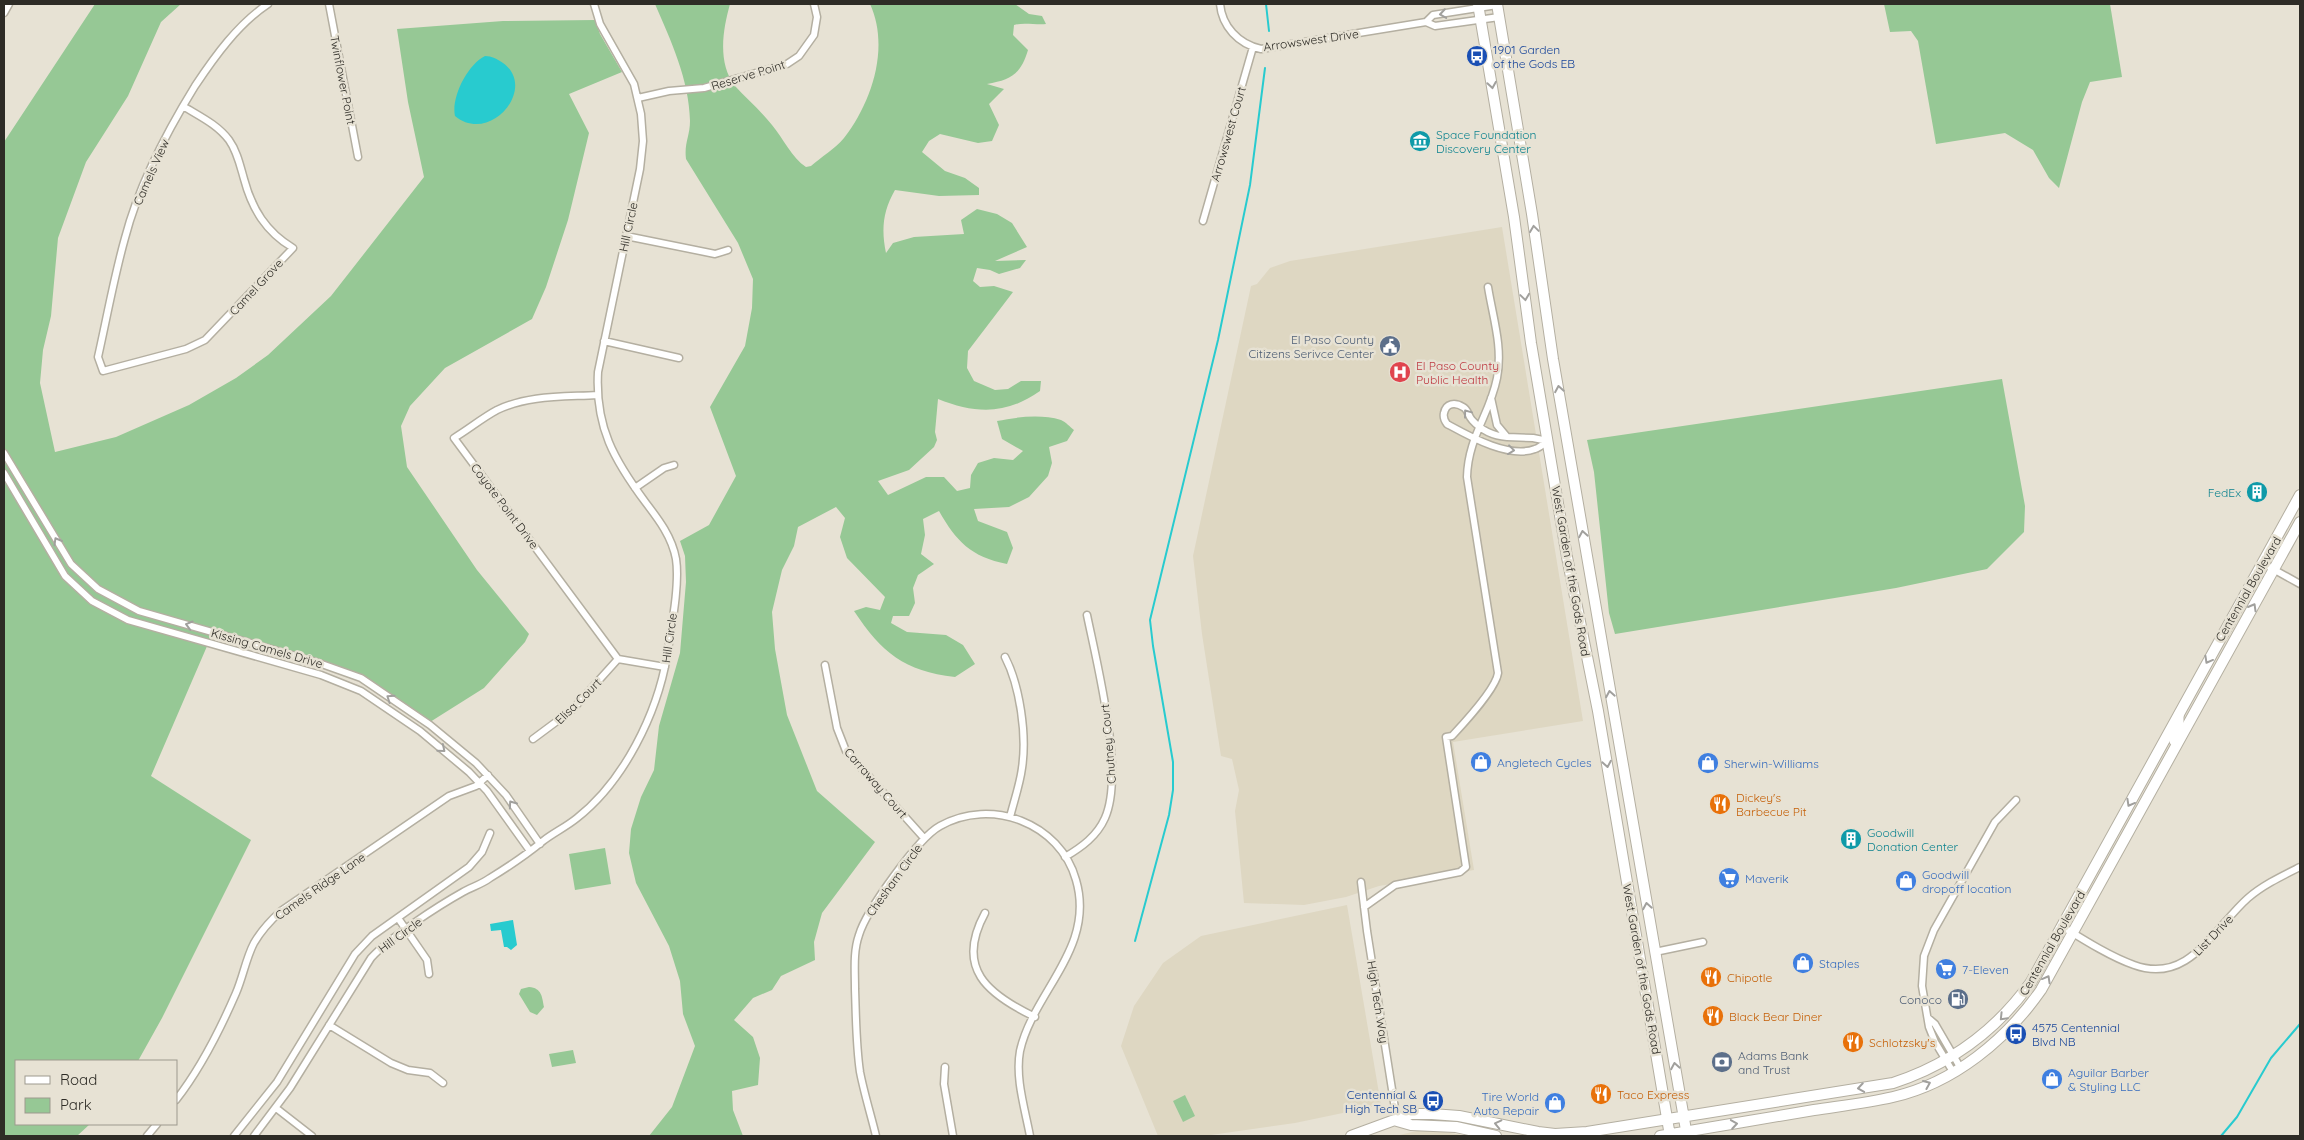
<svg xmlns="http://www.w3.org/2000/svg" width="2304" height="1140" viewBox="0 0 2304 1140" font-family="Quicksand,sans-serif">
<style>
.built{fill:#ded7c2}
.green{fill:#96c895}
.water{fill:#28cbcf}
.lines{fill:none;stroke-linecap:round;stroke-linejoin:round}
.stream{stroke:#28cbcf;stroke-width:2}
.minor-casing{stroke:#b4afa1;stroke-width:9}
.secondary-casing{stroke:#b4afa1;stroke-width:11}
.primary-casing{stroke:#b4afa1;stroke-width:12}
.minor{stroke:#fff;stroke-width:6}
.secondary{stroke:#fff;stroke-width:9}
.primary{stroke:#fff;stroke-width:10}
.oneway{stroke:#a1a09d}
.labels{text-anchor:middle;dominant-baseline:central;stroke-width:5;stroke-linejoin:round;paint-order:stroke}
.street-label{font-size:12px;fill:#2e2c26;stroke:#e7e2d4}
.transit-label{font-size:12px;fill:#164399;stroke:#e7e2d4;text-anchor:start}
.culture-label{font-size:12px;fill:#0d838f;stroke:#e7e2d4;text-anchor:start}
.service-label{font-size:12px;fill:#4e5e75;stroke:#e7e2d4;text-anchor:end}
.health-label{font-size:12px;fill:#be3a42;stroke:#e7e2d4;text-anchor:start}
.shop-label{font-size:12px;fill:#366cbe;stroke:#e7e2d4;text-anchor:start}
.food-label{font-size:12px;fill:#c56008;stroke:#e7e2d4;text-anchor:start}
</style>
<rect width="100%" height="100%" fill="#e7e2d4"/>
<path class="built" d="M1502,227L1583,721L1453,742L1474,870L1379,886L1346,897L1304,905L1244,903L1235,811L1239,790L1232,759L1221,756L1202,634L1193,556L1251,286L1257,284L1270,268L1290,261Z
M1347,905L1381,1105L1295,1123L1204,1136H1158L1121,1046L1134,1006L1163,963L1201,936Z
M1421,1130L1437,1131L1469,1136H1395Z"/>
<path class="green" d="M95,4H181L161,22L128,96L86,162L58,238L51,316L43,350L40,383L55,452L116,437L189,405L236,378L268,355L331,296L424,177L408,102L397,29L503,21L595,20L600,34L622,72L569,94L589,133L568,220L546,287L532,319L445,368L410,406L401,426L407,467L477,570L529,634L525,642L484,688L430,722L359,674L214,630L151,776L251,840L162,1018L138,1061H16V1124H90L77,1136H4V142Z
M655,4H730C723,29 717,63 735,86C747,99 761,111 772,125C783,138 792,158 806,167L811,166C821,157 835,149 844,138C872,102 890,47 870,4H1015L1029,14L1042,16L1046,24C1036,25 1023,22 1014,25L1013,35L1028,50C1021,74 1011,80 987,84L1004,89L989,104L999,125L992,141L978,143L940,134L929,141L922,152L945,171L965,178L979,188V195L939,196L895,190C883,211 881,229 886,253L893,243L914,237L964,234L961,220L977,209L997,214L1012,223L1027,247L995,261L1026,260L1020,268L999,274L990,270L977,268L973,281L980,287L994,286L1013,292L968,351L967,368L974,381L995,390L1008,389L1021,381H1041L1040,391C1006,415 976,414 938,399L935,432L937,440L934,447L909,470L878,481L888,495L926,477H944L957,491L970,488L971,475L978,463L994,458L1013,460L1023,451L1002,439L997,421C1017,417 1041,414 1061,420C1066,422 1070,427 1074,430L1067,441L1049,447L1052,463L1048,476L1029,497L1009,507L974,509L978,521L1007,532L1013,548L1007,564C971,557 956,541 939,511L923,519L925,535L921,554L934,564L918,575L913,588L915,603L909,616H893L891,623L907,632L946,635L963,645L975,664L955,677C904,671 882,653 854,611L866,607L880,610L885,597L847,558L840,537L845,518L836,507L798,527L794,546L782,570L772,612L775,649L787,715L817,791L875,842L822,913L814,942L815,960L781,976L772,990L753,998L734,1020L753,1037L760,1058L758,1085L732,1091L733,1110L743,1136H649L672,1107L695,1046L683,1014L680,981L669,946L636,883L629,853L631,829L641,797L654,770L659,726L680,653L686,582L685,556L680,541L709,525L736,476L710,407L745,346L752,308L753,279L738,243L686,159C684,143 690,136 690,121C689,79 671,41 655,4Z
M1884,4H2110L2122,77L2090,82L2082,102L2059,188L2049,178L2033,150L2005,133L1936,144L1918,41L1911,31L1890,32Z
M2002,379L2025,506L2024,532L1987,569L1896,588L1615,634L1609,613L1594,472L1587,440Z
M605,848L611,884L575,890L569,854Z
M529,987C542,988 542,997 544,1007L537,1015L530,1012L519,994L521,989Z
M573,1050L576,1063L552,1067L549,1054Z
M1185,1095L1195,1116L1183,1122L1173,1101Z"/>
<path class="water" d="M485,56C492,56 497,59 503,63C538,88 490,145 455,116C451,98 467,65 485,56Z
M513,920L517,945L511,950L507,947H504L501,930L491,931L490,924Z"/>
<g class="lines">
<path class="stream" d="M1266,4L1269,31
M1135,941L1169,815L1173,790V762L1153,646L1150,620L1218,340L1250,185L1265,68
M2221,1136L2237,1117L2271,1058L2300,1024"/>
<g class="minor-casing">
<path id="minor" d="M329,4L358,157
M1220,4C1222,26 1238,44 1261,49L1426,22L1433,15L1497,5
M4,13L9,4
M1426,22L1435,26L1499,17
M638,98L669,91L704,88L787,64L799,56L814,35L817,17L814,4
M183,106C199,116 217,124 229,140C237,151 240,165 244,179C252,209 266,232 293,248L205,340L186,349L103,371L98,357C107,317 114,277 125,238C139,184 166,133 195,86C215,56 238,24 268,4
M1203,221L1253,47
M626,236L715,254L728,250
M604,341L679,358
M597,395C564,397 528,395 497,410C482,418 469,429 454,438L618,659L665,667
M1491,398L1497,425L1507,437L1533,438L1548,441
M1507,437C1493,436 1481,430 1472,420C1468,416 1468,409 1463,407C1455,402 1446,403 1444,413C1443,417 1444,420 1447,424C1469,436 1509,459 1535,449C1539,448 1544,444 1548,441
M4,453L71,564L98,589L139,611L316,662L361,678L430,725L476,763L506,795L540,844
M4,473L65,576L92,601L128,620L321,675L361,691L420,731L469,772L487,791L530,851
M635,488L664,468L674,465
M2264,564L2300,584
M1005,657C1020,686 1027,735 1022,768C1020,784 1014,801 1010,817
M825,665L837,728L846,751L924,838
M533,739L572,710L618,659
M1065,857C1082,847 1097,836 1105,818C1125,773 1097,664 1087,615
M1361,882L1367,931L1397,1121
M1364,907L1395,885L1460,872L1466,867L1446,737L1452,736C1464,723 1496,689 1498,673L1467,477C1468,437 1490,414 1497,378C1503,347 1493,318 1488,287
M985,913C955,968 987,994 1035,1017
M398,918L427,960L429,974
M2063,927C2084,940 2111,957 2134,965C2189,985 2214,928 2248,898C2263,885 2282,876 2300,867
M1655,952L1703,942
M1928,1018L1935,1024L1960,1067
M329,1025L391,1063L408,1070L430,1073L443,1083
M945,1067L944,1084L953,1136
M1953,1072L1935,1042L1929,1027L1922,986L1924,956L1934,930L1995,822L2016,800
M176,1100C201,1068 220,1030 236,993C243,977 246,958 254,943C261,931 271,920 281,911L449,796L476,786L488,775
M276,1108L312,1136
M147,1136L157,1124
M234,1136L277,1082L355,954L372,936L469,867L482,852L490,833
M254,1136L290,1088L371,958C390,937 438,906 463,892C472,887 482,884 490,878C508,867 526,855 543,841C553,833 566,827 577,818C624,781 657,714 667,656C671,629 680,585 676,559C672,537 659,520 646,503C614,460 595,427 598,372L640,169L643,141L641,114L634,84L600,24L594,4
M876,1136C871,1115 864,1093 860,1072C856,1045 856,1017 855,989C855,971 853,952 859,935C866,911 918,838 940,826C991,797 1060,823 1076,880C1096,948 1033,992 1020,1051C1015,1078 1025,1109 1030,1136"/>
</g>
<g class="secondary-casing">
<path id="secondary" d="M2174,741L2179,727V714"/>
</g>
<g class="primary-casing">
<path id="primary" d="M1478,4L1514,217L1531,343L1567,557L1598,711L1670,1136
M1497,4L1532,214L1553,359L1687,1136
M1397,1121L1411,1125L1456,1127L1496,1136
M1351,1136L1411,1114H1432L1459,1116L1538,1132L1555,1134L1587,1132L1893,1083C1951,1064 1996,1031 2031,982L2300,495
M1660,1136C1711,1127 1763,1119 1814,1110C1840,1106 1867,1103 1893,1097C1954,1083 2006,1040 2041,990L2300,522"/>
</g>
<use href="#minor" class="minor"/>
<use href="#secondary" class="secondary"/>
<use href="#primary" class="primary"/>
</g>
<defs><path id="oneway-chevron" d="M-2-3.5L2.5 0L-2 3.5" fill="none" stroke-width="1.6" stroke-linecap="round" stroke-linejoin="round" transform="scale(1.25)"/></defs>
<g class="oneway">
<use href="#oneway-chevron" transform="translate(1443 14) rotate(171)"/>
<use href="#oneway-chevron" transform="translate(1492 85) rotate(81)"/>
<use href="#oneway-chevron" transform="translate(1534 229) rotate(-98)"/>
<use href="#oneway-chevron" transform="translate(1525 297) rotate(82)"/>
<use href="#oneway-chevron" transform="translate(1559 389) rotate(-100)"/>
<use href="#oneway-chevron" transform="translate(1467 413) rotate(-127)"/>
<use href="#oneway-chevron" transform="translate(1511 450) rotate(7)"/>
<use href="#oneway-chevron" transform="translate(1583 534) rotate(-100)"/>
<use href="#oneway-chevron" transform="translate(57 541) rotate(-120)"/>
<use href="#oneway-chevron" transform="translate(2253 607) rotate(-60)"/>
<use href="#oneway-chevron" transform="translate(189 625) rotate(-164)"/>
<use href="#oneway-chevron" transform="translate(2208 660) rotate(119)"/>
<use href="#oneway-chevron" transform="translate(1610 694) rotate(-100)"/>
<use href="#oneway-chevron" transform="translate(390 698) rotate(-146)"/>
<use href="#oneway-chevron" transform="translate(442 749) rotate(39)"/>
<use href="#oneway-chevron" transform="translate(1607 764) rotate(80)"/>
<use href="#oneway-chevron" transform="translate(2130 803) rotate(119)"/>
<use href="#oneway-chevron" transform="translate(512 804) rotate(-125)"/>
<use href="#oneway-chevron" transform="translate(1647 906) rotate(-100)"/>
<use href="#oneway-chevron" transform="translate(2047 979) rotate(-61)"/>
<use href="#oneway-chevron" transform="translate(2003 1017) rotate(134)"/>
<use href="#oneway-chevron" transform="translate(1675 1066) rotate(-100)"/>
<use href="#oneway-chevron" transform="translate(1927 1084) rotate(-23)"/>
<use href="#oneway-chevron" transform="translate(1861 1088) rotate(171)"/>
<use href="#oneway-chevron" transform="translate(1498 1124) rotate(-167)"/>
<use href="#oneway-chevron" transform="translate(1734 1124) rotate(-9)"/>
</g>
<defs>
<g id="bus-disc" transform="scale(1.125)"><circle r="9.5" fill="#1a4fb4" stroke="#e7e2d4"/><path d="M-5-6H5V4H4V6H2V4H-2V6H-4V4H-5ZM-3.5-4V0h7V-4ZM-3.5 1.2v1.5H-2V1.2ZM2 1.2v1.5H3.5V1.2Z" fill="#fff"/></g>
<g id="museum-disc" transform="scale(1.125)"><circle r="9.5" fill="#0f9aa8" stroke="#e7e2d4"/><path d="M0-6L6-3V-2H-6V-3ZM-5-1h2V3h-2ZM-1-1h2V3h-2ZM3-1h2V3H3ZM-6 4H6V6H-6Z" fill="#fff"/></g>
<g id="civic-disc" transform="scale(1.125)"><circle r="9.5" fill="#5c6f8a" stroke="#e7e2d4"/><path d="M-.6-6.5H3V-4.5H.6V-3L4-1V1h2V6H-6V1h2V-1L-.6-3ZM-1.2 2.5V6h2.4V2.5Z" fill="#fff"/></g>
<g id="hospital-disc" transform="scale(1.125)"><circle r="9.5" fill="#e0444e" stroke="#e7e2d4"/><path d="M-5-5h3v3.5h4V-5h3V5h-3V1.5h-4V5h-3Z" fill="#fff"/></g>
<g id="building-disc" transform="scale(1.125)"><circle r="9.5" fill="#0f9aa8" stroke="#e7e2d4"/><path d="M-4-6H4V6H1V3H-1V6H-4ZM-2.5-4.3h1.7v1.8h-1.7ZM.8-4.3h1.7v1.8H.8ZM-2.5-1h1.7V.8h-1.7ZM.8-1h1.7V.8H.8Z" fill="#fff"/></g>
<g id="shop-disc" transform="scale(1.125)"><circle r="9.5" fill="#3f7fe0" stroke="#e7e2d4"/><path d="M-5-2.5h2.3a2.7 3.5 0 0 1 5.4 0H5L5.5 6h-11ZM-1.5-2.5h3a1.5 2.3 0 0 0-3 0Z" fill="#fff"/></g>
<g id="restaurant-disc" transform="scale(1.125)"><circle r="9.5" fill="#e8710a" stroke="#e7e2d4"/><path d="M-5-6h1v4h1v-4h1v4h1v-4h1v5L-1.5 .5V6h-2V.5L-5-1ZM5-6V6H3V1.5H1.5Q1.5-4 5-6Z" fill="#fff"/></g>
<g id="supermarket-disc" transform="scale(1.125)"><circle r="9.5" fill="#3f7fe0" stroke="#e7e2d4"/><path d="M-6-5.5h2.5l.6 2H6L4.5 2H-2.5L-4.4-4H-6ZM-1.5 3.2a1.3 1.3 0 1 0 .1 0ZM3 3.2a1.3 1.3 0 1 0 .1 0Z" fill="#fff"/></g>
<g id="fuel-disc" transform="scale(1.125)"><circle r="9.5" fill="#5c6f8a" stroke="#e7e2d4"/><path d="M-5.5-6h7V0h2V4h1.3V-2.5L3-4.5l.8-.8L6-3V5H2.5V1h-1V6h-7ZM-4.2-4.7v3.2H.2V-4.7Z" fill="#fff"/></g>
<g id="bank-disc" transform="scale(1.125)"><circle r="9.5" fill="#5c6f8a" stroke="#e7e2d4"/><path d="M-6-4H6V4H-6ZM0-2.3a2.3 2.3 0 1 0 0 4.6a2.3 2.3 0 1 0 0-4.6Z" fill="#fff"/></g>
</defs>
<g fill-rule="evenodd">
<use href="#bus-disc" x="1477" y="56"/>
<use href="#museum-disc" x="1420" y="141"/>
<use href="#civic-disc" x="1390" y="346"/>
<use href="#hospital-disc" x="1400" y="372"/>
<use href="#building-disc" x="2257" y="492"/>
<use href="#shop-disc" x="1481" y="762"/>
<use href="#shop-disc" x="1708" y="763"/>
<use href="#restaurant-disc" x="1720" y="804"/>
<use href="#building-disc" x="1851" y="839"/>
<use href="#supermarket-disc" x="1729" y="878"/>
<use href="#shop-disc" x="1906" y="881"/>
<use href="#shop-disc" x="1803" y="963"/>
<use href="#supermarket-disc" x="1946" y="969"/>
<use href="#restaurant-disc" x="1711" y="977"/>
<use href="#fuel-disc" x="1958" y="999"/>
<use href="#restaurant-disc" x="1713" y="1016"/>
<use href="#bus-disc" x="2016" y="1034"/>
<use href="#restaurant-disc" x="1853" y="1042"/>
<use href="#bank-disc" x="1722" y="1062"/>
<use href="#shop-disc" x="2052" y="1079"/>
<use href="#restaurant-disc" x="1601" y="1094"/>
<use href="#bus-disc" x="1433" y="1101"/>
<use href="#shop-disc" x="1555" y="1103"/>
</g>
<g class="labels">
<g class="street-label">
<text transform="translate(1311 40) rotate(-8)">Arrowswest Drive</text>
<text transform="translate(748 75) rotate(-17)">Reserve Point</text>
<text transform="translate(343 80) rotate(79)">Twinflower Point</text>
<text transform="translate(1228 134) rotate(-74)">Arrowswest Court</text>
<text transform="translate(151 172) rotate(-66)">Camels View</text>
<text transform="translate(628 227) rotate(-78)">Hill Circle</text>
<text transform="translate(256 287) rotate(-47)">Camel Grove</text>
<text transform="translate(505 506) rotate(53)">Coyote Point Drive</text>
<text transform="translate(1571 571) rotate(80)">West Garden of the Gods Road</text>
<text transform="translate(2248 589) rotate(-60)">Centennial Boulevard</text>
<text transform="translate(669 638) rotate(-82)">Hill Circle</text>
<text transform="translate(267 648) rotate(16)">Kissing Camels Drive</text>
<text transform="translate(578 701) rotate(-45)">Elisa Court</text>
<text transform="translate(1108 744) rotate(-95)">Chutney Court</text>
<text transform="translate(876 783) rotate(49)">Carraway Court</text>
<text transform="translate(894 880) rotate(-54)">Chesham Circle</text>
<text transform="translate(320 886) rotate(-35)">Camels Ridge Lane</text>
<text transform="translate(400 935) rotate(-36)">Hill Circle</text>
<text transform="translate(2213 935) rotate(-46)">List Drive</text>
<text transform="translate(2052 943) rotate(-60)">Centennial Boulevard</text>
<text transform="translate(1642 969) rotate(80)">West Garden of the Gods Road</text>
<text transform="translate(1378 1002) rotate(81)">High Tech Way</text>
</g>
<g class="transit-label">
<text x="1493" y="49">1901 Garden<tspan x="1493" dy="14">of the Gods EB</tspan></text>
<text x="2032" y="1027">4575 Centennial<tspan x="2032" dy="14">Blvd NB</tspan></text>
<text x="1417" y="1094" text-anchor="end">Centennial &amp;<tspan x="1417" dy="14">High Tech SB</tspan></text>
</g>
<g class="culture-label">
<text x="1436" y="134">Space Foundation<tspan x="1436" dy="14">Discovery Center</tspan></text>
<text x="2241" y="492" text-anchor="end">FedEx</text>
<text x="1867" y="832">Goodwill<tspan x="1867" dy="14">Donation Center</tspan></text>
</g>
<g class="service-label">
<text x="1374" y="339">El Paso County<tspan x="1374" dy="14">Citizens Serivce Center</tspan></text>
<text x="1942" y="999">Conoco</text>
<text x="1738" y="1055" text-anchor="start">Adams Bank<tspan x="1738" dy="14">and Trust</tspan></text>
</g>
<g class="health-label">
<text x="1416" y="365">El Paso County<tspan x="1416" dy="14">Public Health</tspan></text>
</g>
<g class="shop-label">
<text x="1497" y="762">Angletech Cycles</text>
<text x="1724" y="763">Sherwin-Williams</text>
<text x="1922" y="874">Goodwill<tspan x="1922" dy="14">dropoff location</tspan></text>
<text x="1745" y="878">Maverik</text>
<text x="1819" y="963">Staples</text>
<text x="1962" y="969">7-Eleven</text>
<text x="2068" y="1072">Aguilar Barber<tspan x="2068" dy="14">&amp; Styling LLC</tspan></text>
<text x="1539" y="1096" text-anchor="end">Tire World<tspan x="1539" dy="14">Auto Repair</tspan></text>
</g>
<g class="food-label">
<text x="1736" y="797">Dickey's<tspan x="1736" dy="14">Barbecue Pit</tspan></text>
<text x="1727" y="977">Chipotle</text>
<text x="1729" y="1016">Black Bear Diner</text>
<text x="1869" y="1042">Schlotzsky's</text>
<text x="1617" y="1094">Taco Express</text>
</g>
</g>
<rect width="2304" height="1140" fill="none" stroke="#2e2c26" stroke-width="10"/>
<rect x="15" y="1060" width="162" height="65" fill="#e7e2d4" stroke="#9d998e"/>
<rect x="25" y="1076" width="25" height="8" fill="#ffffff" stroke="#9d998e"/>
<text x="60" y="1085" font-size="15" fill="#2e2c26">Road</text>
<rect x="25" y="1098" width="25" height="15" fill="#96c895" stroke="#9d998e"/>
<text x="60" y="1110" font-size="15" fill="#2e2c26">Park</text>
</svg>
